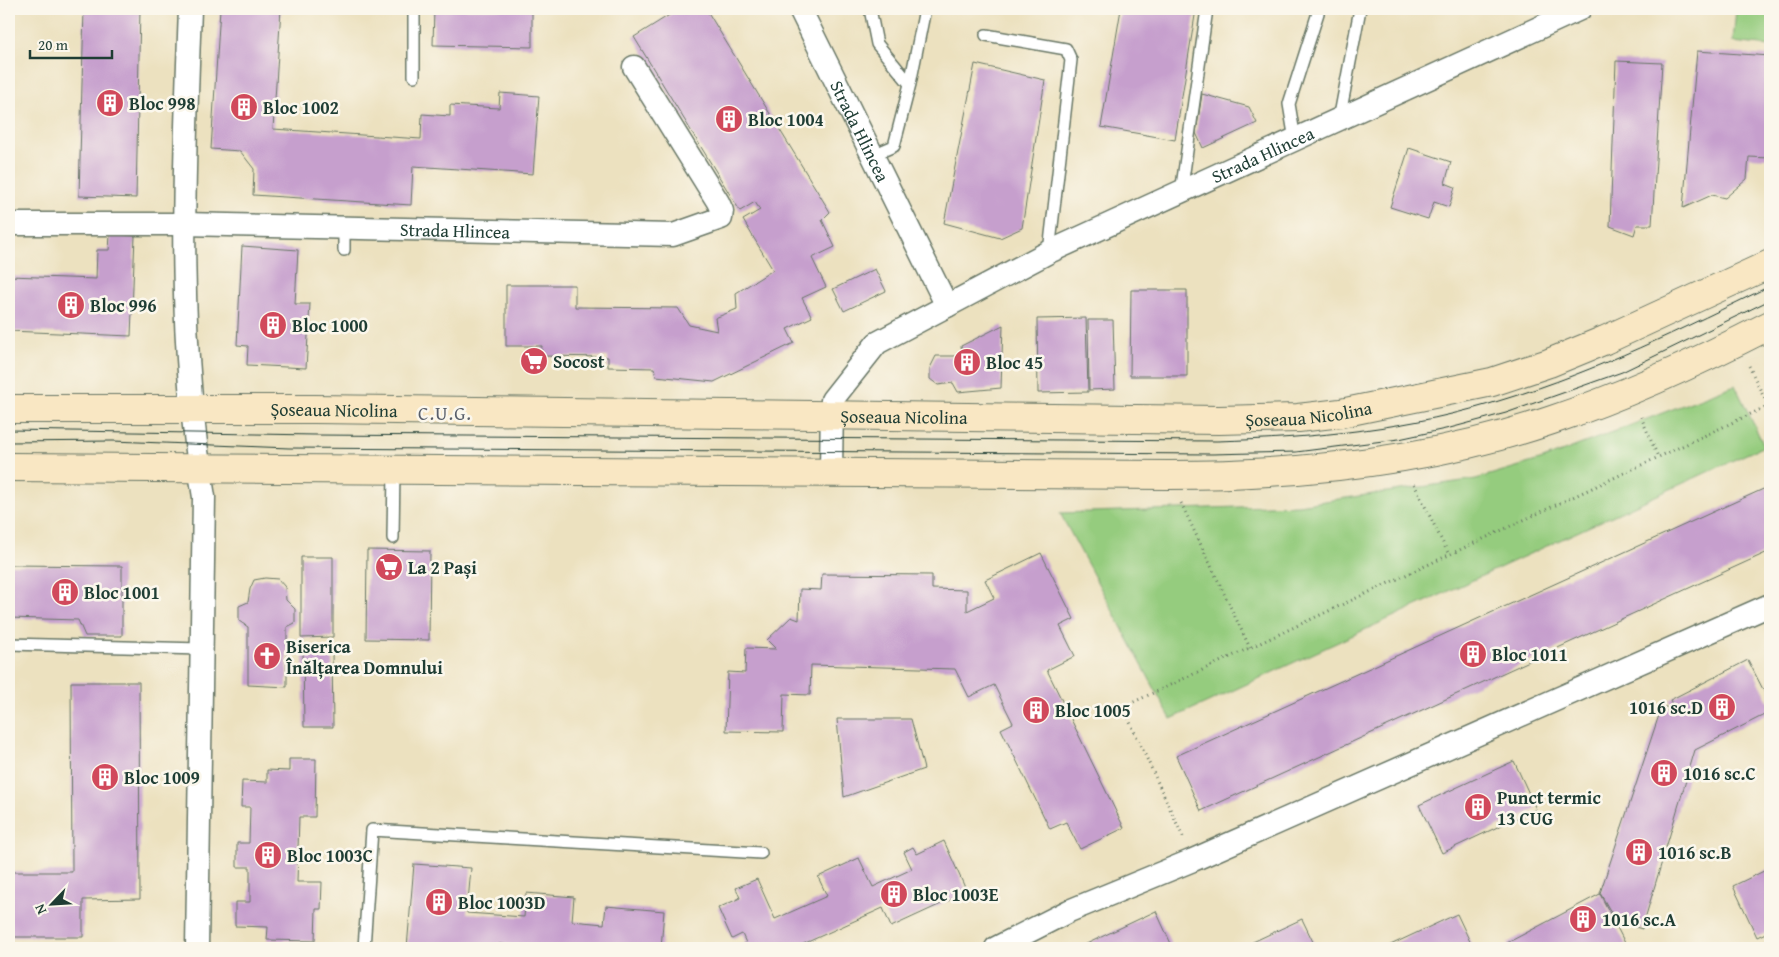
<svg xmlns="http://www.w3.org/2000/svg" width="1779" height="957" viewBox="0 0 1779 957" font-family="'Gentium Book Plus',serif">
<style>
.green{fill:#95cc7e;stroke:#5a8459}
.building{fill:#c69fcd}
.lines{fill:none;stroke-linecap:round;stroke-linejoin:round}
.service-casing{stroke:#677665;stroke-width:14}
.minor-casing{stroke:#677665;stroke-width:25}
.secondary-casing{stroke:#677665;stroke-width:30}
.path{stroke:#677665;stroke-width:3;stroke-dasharray:1 4;stroke-linecap:butt}
.service{stroke:#fff;stroke-width:11}
.minor{stroke:#fff;stroke-width:22}
.secondary{stroke:#f9e7c3;stroke-width:28}
.tram{stroke:#1f3d34;stroke-width:1}
.labels{text-anchor:middle;dominant-baseline:central;stroke-width:5;stroke-linejoin:round;paint-order:stroke}
.poi-label{font-size:18px;font-weight:bold;fill:#1f3d34;stroke:#fbf7ec;text-anchor:start}
.street-label{font-size:18px;fill:#1f3d34;stroke:#fbf7ec}
.neighbourhood-label{font-size:19px;letter-spacing:1px;fill:#595f6a;stroke:#fbf7ec}
</style>
<rect width="100%" height="100%" fill="#fbf7ec"/>
<filter id="ink" filterUnits="userSpaceOnUse"><feTurbulence type="fractalNoise" baseFrequency=".02" numOctaves="2"/><feDisplacementMap in="SourceGraphic" scale="10" xChannelSelector="R" yChannelSelector="G"/><feConvolveMatrix kernelMatrix="1 2 1 2 8 2 1 2 1" color-interpolation-filters="sRGB"/></filter>
<filter id="wash" filterUnits="userSpaceOnUse"><feTurbulence type="fractalNoise" baseFrequency=".0096" numOctaves="4" result="noise"/><feDisplacementMap in="SourceGraphic" scale="20" xChannelSelector="R" yChannelSelector="G"/><feGaussianBlur stdDeviation="1.12" result="paint"/><feColorMatrix in="noise" values="0 0 0 0 0 0 0 0 0 0 0 0 0 0 0 0 0 1.4 0 .05"/><feComposite in="paint" operator="in"/></filter>
<g filter="url(#wash)">
<rect width="100%" height="100%" fill="#ece1bf"/>
<path class="green" d="M1736,9H1770V46L1733,42Z
M1735,385L1764,446L1171,719L1060,513L1298,505L1476,479L1543,459Z"/>
<g id="blocks">
<path class="building" d="M84,9H140L136,198L79,196Z
M220,9H281L273,129L421,139L422,114L450,116V105L499,108L500,93L539,96L533,174L413,166L411,205L253,195L254,169L240,151L211,149Z
M434,9H532V47L433,45Z
M679,9H706L830,212L822,220L835,247L812,258L826,287L802,298L812,317L787,329L794,343L714,382L656,376L654,368L608,367V357L541,356L542,346H506V285H575V307L678,308L689,325L717,331L715,318L737,309L736,293L773,270L743,220L760,210L755,202L740,211L634,37Z
M1121,9H1196L1175,140L1101,127Z
M1697,51L1770,56V158L1749,157L1747,179L1725,198L1712,195L1683,208Z
M1616,61L1662,63L1652,225H1637L1634,235L1610,226Z
M975,64L1045,80L1022,228L1000,238L944,223Z
M1202,94L1249,107L1257,123L1203,148L1196,133Z
M1409,148L1451,162L1445,183L1455,187L1449,207L1434,202L1428,219L1390,207Z
M110,235L135,236L131,336L9,331V276L96,279L97,250H109Z
M242,246L298,250L295,304H310L306,368L247,365L248,346L237,345Z
M875,269L886,291L844,311L833,289Z
M1131,290H1187V376H1130Z
M1086,318L1088,392L1038,393L1037,319Z
M1088,320H1113L1115,389L1089,390Z
M1003,325L1001,388L958,392L953,383L938,385L930,379V368L936,356H963L961,346Z
M1770,486V551L1201,811L1176,756Z
M367,550L430,551L429,640L366,639Z
M1041,553L1074,619L1060,626L1075,656L1047,670L1124,828L1080,849L1066,822L1050,829L1001,729L1013,723L994,685L969,697L955,669L811,665L810,695L784,694L783,732L726,731L728,672L745,673L746,648L776,649L767,640L791,617L799,620L800,589L821,590L822,574L932,575V589L967,590V611L994,598L985,580Z
M301,557H333V637L301,638Z
M9,565L122,566V636H85L78,620L9,618Z
M265,578L278,579L285,587L286,600L295,609V623L287,627V687L248,685V627L239,621V606L248,602L250,589L254,580Z
M303,650H332L333,727H304Z
M1748,660L1770,703V712L1695,750L1642,929L1616,921L1600,893L1662,706L1675,710L1670,700Z
M71,682H139L140,899L83,900V937H9V872H72Z
M837,719H911L924,769L844,797Z
M289,759H316L315,817H299L297,882H322L321,909H316L315,941L267,940L268,927L235,926V902H250V867H237V843H249L250,807H241L242,781L267,782V770L289,771Z
M1514,761L1536,809L1442,853L1419,805Z
M944,841L967,892L891,927L883,908L801,945L803,948H735L746,943L742,934L732,939L718,908L740,898L736,888L757,879L775,919L827,896L818,877L859,858L873,887L912,869L904,852L913,847L917,854Z
M414,864L471,868L467,913L524,917L526,893L574,897L572,921L604,924L606,906L664,911L661,948H554L499,944L498,948H407Z
M1770,868V931L1757,937L1733,886Z
M1600,894L1627,947L1510,948L1507,943Z
M1156,911L1173,948H1078Z
M1457,914L1473,948H1384Z
M1302,919L1316,948H1240Z"/>
</g>
</g>
<g filter="url(#ink)">
<use href="#blocks" fill-opacity="0" stroke="#677665" stroke-width="1"/>
<g class="lines">
<g class="service-casing">
<path id="service" d="M414,9V76
M870,9L877,44L910,84
M986,35L1066,49L1071,60L1049,252
M1339,120L1360,9
M1295,140L1289,104L1318,13
M873,155L894,146L910,84L925,9
M1181,193L1207,9
M344,250V228
M393,538L394,470
M9,644L201,649
M364,948L372,830L761,853"/>
</g>
<g class="minor-casing">
<g id="minor">
<path d="M190,9C184,172 176,336 204,497L197,948"/>
<path id="s1" d="M800,9L947,306"/>
<path id="s2" d="M9,224H183L673,235L721,218L722,211L718,202L634,67"/>
<path id="s3" d="M831,472L832,400L877,343L1049,252L1580,9"/>
<path d="M996,948L1069,911L1193,860L1770,605"/>
</g>
</g>
<g class="secondary-casing">
<g id="secondary">
<path id="s4" d="M9,409H314L1219,420L1298,418L1341,413L1492,382L1549,363L1605,340L1770,264"/>
<path d="M9,467L1169,475C1298,475 1429,462 1552,420C1627,395 1700,361 1770,325"/>
</g>
</g>
<path class="path" d="M1749,366L1768,406
M1641,417L1658,457
M1414,484L1449,555
M1181,503L1250,648
M1183,837L1123,707L1770,405"/>
<use href="#service" class="service"/>
<use href="#minor" class="minor"/>
<use href="#secondary" class="secondary"/>
<path class="tram" d="M9,430L316,435L1217,441C1314,438 1413,429 1505,399C1597,371 1684,328 1770,286
M9,442L113,441L289,448L1212,454L1296,452L1399,439L1450,428L1506,413L1622,372L1770,300"/>
</g>
</g>
<defs>
<g id="building-disc" transform="scale(1.4375)"><circle r="9.5" fill="#d1495b" stroke="#fbf7ec"/><path d="M-4-6H4V6H1V3H-1V6H-4ZM-2.5-4.3h1.7v1.8h-1.7ZM.8-4.3h1.7v1.8H.8ZM-2.5-1h1.7V.8h-1.7ZM.8-1h1.7V.8H.8Z" fill="#fff"/></g>
<g id="supermarket-disc" transform="scale(1.4375)"><circle r="9.5" fill="#d1495b" stroke="#fbf7ec"/><path d="M-6-5.5h2.5l.6 2H6L4.5 2H-2.5L-4.4-4H-6ZM-1.5 3.2a1.3 1.3 0 1 0 .1 0ZM3 3.2a1.3 1.3 0 1 0 .1 0Z" fill="#fff"/></g>
<g id="church-disc" transform="scale(1.4375)"><circle r="9.5" fill="#d1495b" stroke="#fbf7ec"/><path d="M-1.2-6h2.4v3.5h3.3v2.4h-3.3V6h-2.4V-.1h-3.3v-2.4h3.3Z" fill="#fff"/></g>
</defs>
<g fill-rule="evenodd">
<use href="#building-disc" x="110" y="103"/>
<use href="#building-disc" x="244" y="107"/>
<use href="#building-disc" x="729" y="119"/>
<use href="#building-disc" x="71" y="305"/>
<use href="#building-disc" x="273" y="325"/>
<use href="#supermarket-disc" x="534" y="361"/>
<use href="#building-disc" x="967" y="362"/>
<use href="#supermarket-disc" x="389" y="567"/>
<use href="#building-disc" x="65" y="592"/>
<use href="#building-disc" x="1473" y="654"/>
<use href="#church-disc" x="267" y="656"/>
<use href="#building-disc" x="1722" y="707"/>
<use href="#building-disc" x="1036" y="710"/>
<use href="#building-disc" x="1664" y="773"/>
<use href="#building-disc" x="105" y="777"/>
<use href="#building-disc" x="1478" y="807"/>
<use href="#building-disc" x="1639" y="852"/>
<use href="#building-disc" x="268" y="855"/>
<use href="#building-disc" x="894" y="894"/>
<use href="#building-disc" x="439" y="902"/>
<use href="#building-disc" x="1583" y="919"/>
</g>
<g class="labels">
<g class="poi-label">
<text x="129" y="103">Bloc 998</text>
<text x="263" y="107">Bloc 1002</text>
<text x="748" y="119">Bloc 1004</text>
<text x="90" y="305">Bloc 996</text>
<text x="292" y="325">Bloc 1000</text>
<text x="553" y="361">Socost</text>
<text x="986" y="362">Bloc 45</text>
<text x="408" y="567">La 2 Pași</text>
<text x="84" y="592">Bloc 1001</text>
<text x="286" y="646">Biserica<tspan x="286" dy="21">Înălțarea Domnului</tspan></text>
<text x="1492" y="654">Bloc 1011</text>
<text x="1703" y="707" text-anchor="end">1016 sc.D</text>
<text x="1055" y="710">Bloc 1005</text>
<text x="1683" y="773">1016 sc.C</text>
<text x="124" y="777">Bloc 1009</text>
<text x="1497" y="797">Punct termic<tspan x="1497" dy="21">13 CUG</tspan></text>
<text x="1658" y="852">1016 sc.B</text>
<text x="287" y="855">Bloc 1003C</text>
<text x="913" y="894">Bloc 1003E</text>
<text x="458" y="902">Bloc 1003D</text>
<text x="1602" y="919">1016 sc.A</text>
</g>
<g class="street-label">
<text stroke="none"><textPath href="#s1" startOffset="136">Strada Hlincea</textPath></text>
<text stroke="none"><textPath href="#s3" startOffset="574">Strada Hlincea</textPath></text>
<text stroke="none"><textPath href="#s2" startOffset="446">Strada Hlincea</textPath></text>
<text stroke="none"><textPath href="#s4" startOffset="325">Șoseaua Nicolina</textPath></text>
<text stroke="none"><textPath href="#s4" startOffset="1300">Șoseaua Nicolina</textPath></text>
<text stroke="none"><textPath href="#s4" startOffset="895">Șoseaua Nicolina</textPath></text>
</g>
<g class="neighbourhood-label">
<text x="445" y="413">C.U.G.</text>
</g>
</g>
<rect width="1779" height="957" fill="none" stroke="#fbf7ec" stroke-width="30"/>
<g transform="translate(52 904) rotate(245)" stroke="#fbf7ec" stroke-width="4" paint-order="stroke">
<path d="M0-4L9 19L0 12L-9 19Z" fill="#1f3d34"/>
<text y="-8" font-size="14" font-weight="bold" text-anchor="middle" fill="#1f3d34">N</text>
</g>
<path d="M30 50v8h82v-8" fill="none" stroke="#1f3d34" stroke-width="2.5"/>
<text x="38" y="50" font-size="15" fill="#1f3d34" stroke="#fbf7ec" stroke-width="4" paint-order="stroke">20 m</text>
</svg>
